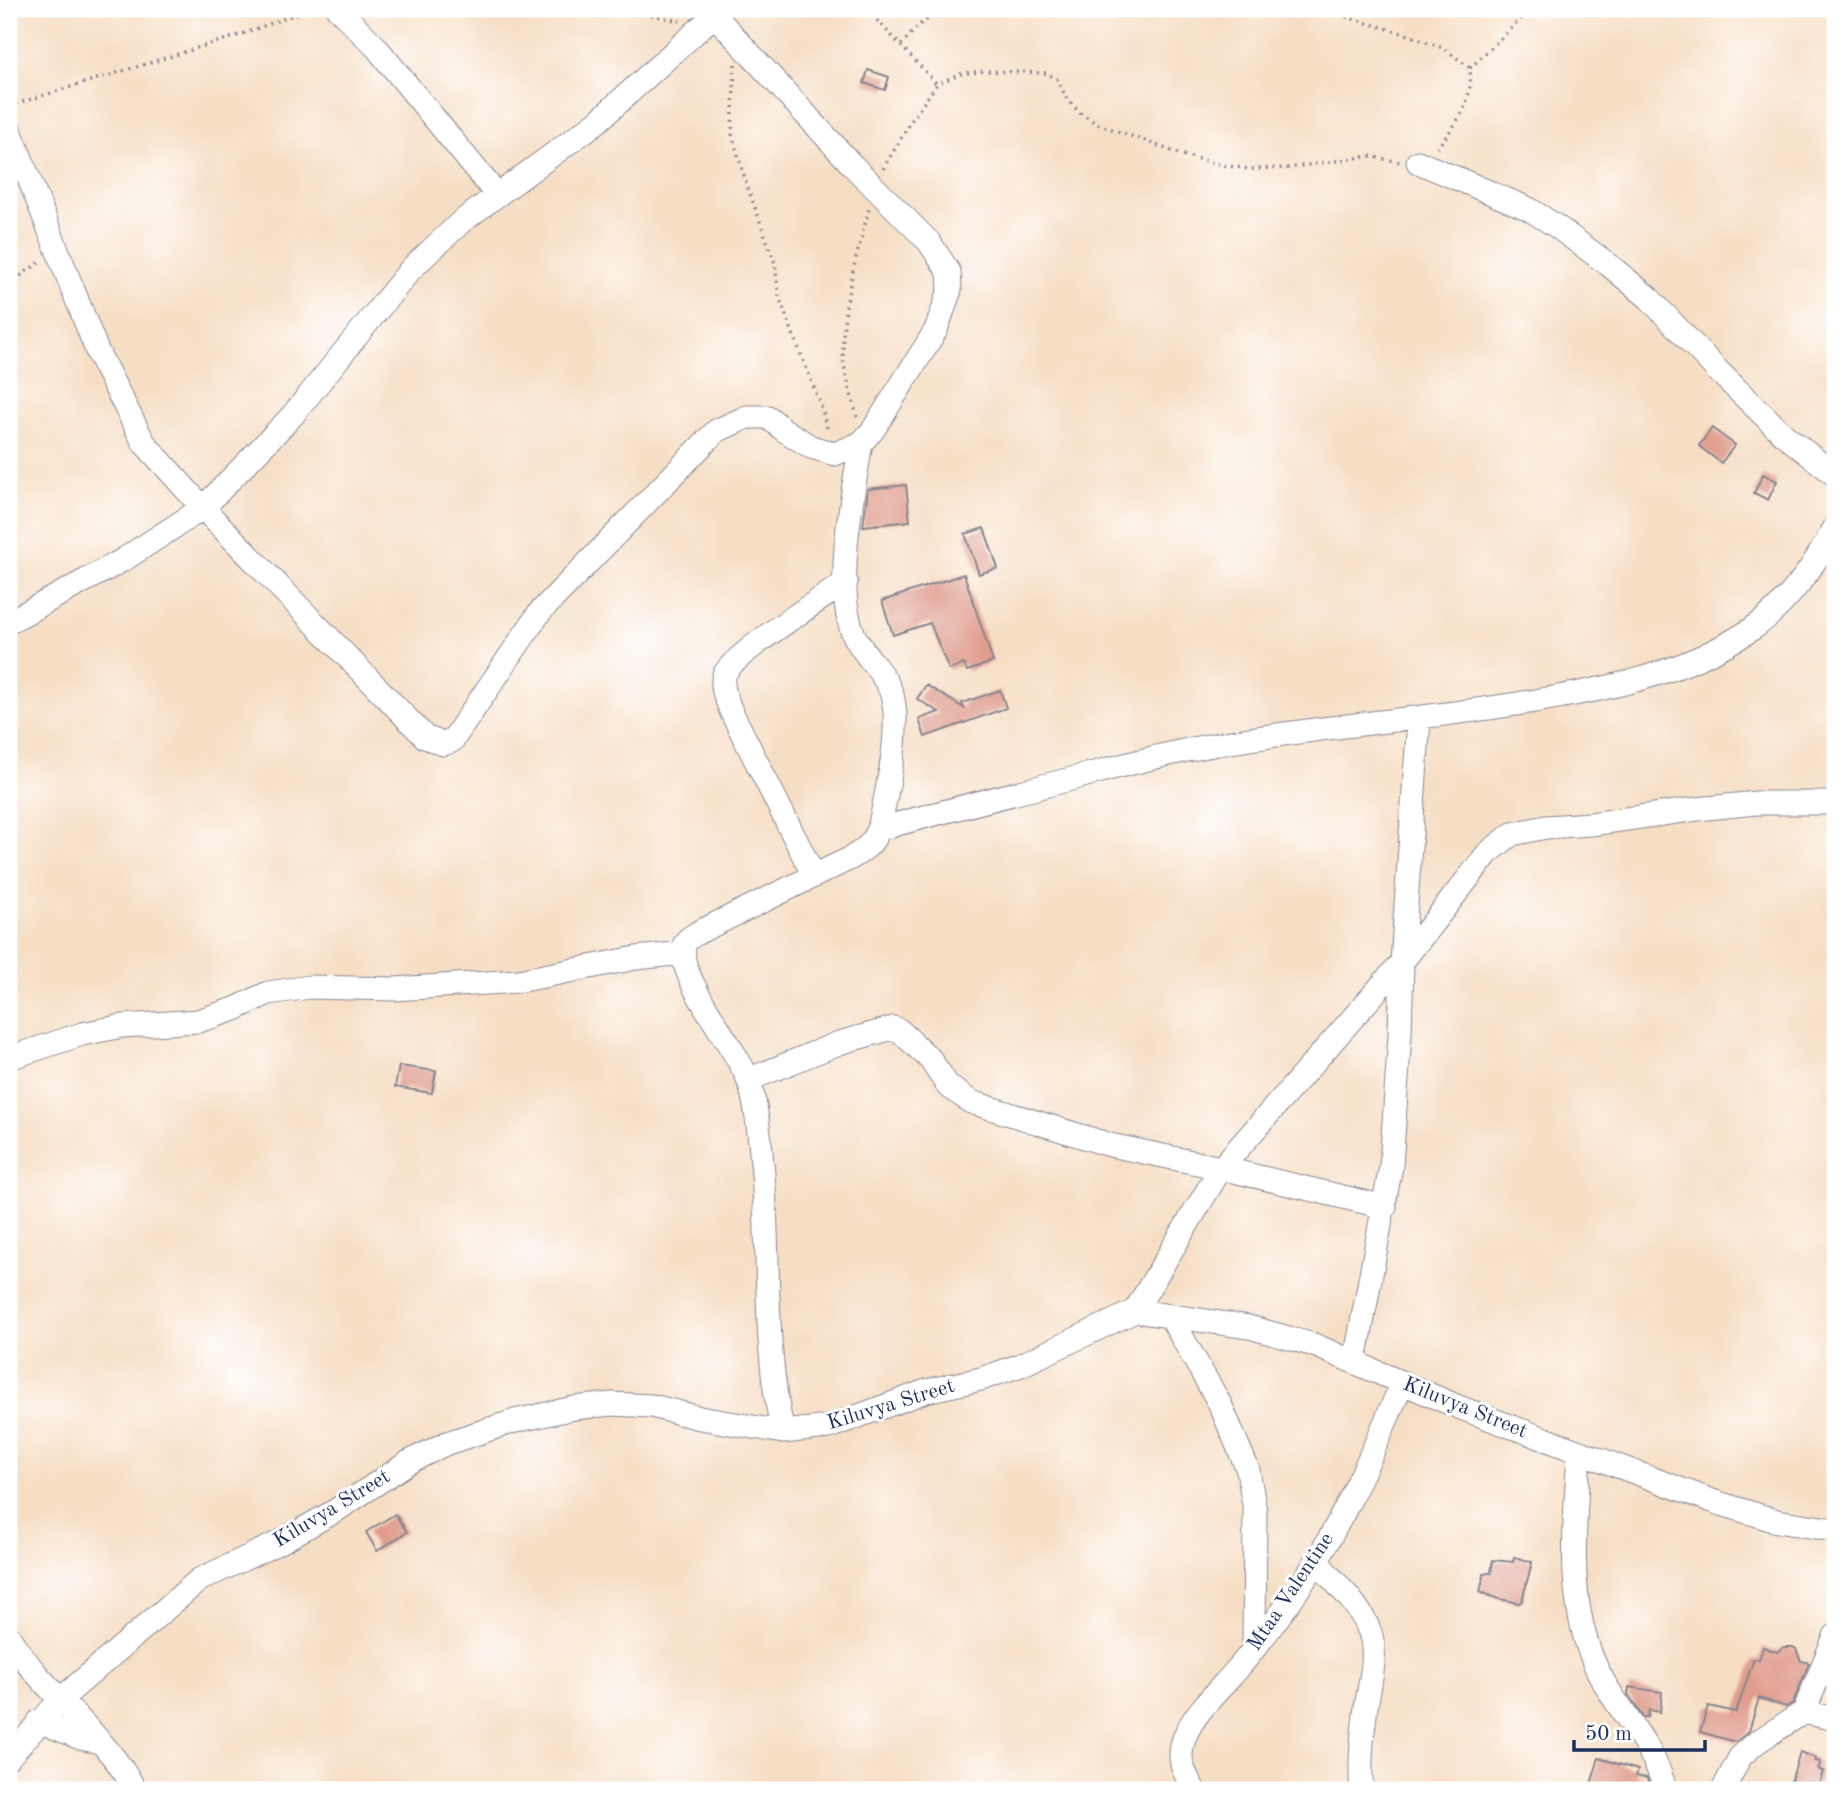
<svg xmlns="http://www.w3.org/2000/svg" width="1844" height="1799" viewBox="0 0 1844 1799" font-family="'Old Standard TT',serif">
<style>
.building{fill:#e09d8e}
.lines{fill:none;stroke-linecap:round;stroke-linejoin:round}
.minor-casing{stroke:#888691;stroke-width:25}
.path{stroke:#888691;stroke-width:3.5;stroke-dasharray:2 5;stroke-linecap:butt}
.minor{stroke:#fff;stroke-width:23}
.labels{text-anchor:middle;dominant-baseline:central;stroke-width:6;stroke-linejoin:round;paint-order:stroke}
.street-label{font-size:21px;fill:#1b2f5e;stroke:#fff}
</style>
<rect width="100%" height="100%" fill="#fff"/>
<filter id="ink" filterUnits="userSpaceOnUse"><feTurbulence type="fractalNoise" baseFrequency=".0143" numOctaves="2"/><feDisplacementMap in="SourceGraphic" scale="14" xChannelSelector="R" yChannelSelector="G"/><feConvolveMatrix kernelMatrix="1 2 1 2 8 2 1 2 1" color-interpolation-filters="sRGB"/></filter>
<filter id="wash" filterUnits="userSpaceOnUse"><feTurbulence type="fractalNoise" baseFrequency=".00686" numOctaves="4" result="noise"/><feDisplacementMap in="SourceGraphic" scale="28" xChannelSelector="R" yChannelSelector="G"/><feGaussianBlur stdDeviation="1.57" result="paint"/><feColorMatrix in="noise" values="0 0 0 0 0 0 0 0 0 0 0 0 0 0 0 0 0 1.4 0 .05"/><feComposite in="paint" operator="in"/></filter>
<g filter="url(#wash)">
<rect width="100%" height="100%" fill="#f6dec4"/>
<g id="blocks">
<path class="building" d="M868,70L889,77L885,90L864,83Z
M1712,428L1735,445L1721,463L1699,446Z
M1763,474L1777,481L1768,500L1754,493Z
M906,485L910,521L863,526L868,489Z
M984,528L998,568L979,574L965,534Z
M964,574L993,662L967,671L964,664L949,670L930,623L893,635L882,601Z
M926,685L964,708L962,703L1000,690L1006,708L925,737L919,719L939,712L917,699Z
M399,1066L436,1071L432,1093L395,1087Z
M395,1514L407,1532L377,1551L366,1532Z
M1514,1557L1532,1562L1522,1601L1519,1603L1499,1599L1480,1592L1484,1573H1491L1493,1560L1513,1562Z
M1763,1647L1777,1652L1784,1647H1793L1796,1649L1801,1661L1809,1663L1793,1703L1786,1707L1759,1698L1749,1731L1736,1742L1700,1732L1708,1706L1736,1712L1754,1659L1759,1660Z
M1629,1687L1662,1692L1660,1712L1649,1710L1648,1717H1643L1628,1694Z
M1800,1752L1816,1758L1815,1761L1821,1762L1818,1769L1823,1771L1819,1785L1813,1783L1811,1790L1789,1788Z
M1599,1758L1638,1770L1636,1776L1647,1778L1650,1790H1611L1591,1784Z"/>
</g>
</g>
<g filter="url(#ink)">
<use href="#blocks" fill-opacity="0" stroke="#888691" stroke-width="2"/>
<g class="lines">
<g class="minor-casing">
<path id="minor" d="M338,9L376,47L497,195
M9,128L98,353L144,443L203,508L425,737L443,744L452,741L540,612L716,431L747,417H768L784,430L811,447L835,454L861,443L873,430L936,330L950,290L949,272L929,242L853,166L709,9
M1418,162L1529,209L1556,226L1609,265L1649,298L1718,371L1783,434L1835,475
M9,622L123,560L203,508L292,416L411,269L461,222L597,122L721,9
M879,829C945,811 1012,794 1079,777C1123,765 1168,753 1213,745C1313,727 1416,720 1517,704C1599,691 1682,676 1752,629C1788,604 1815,565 1835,527
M814,876L731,711C727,700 720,687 724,675C732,655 824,597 846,582
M9,1058L82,1034L123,1026L198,1021L235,1009L268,993L310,987L395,989L518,981L636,958L684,953
M748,1080L839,1043L893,1028L899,1030L930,1059L948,1086L971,1102L1110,1145L1221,1168L1385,1207
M1135,1311L1221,1168L1402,962L1488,853L1512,834L1546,827L1591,824L1697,809L1756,803H1835
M1170,1316L1220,1404L1248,1470L1255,1511L1254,1649
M1355,1361L1391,1166L1400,1034L1402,962L1419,719
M783,1432C762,1345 771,1252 762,1163C760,1139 756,1100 748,1079C736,1048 676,976 684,946C686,938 693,936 699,932L851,858C864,850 873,844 879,829C886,794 905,719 889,687C878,665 856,648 850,624C836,576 853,492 861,443
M1579,1452C1575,1524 1565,1602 1597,1669C1617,1712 1654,1743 1665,1790
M1317,1562C1334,1582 1356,1601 1367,1625C1381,1653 1368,1686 1365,1715C1362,1738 1359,1767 1362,1790
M9,1637C43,1693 105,1733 135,1790
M1804,1712L1835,1719
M39,1721L80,1738L95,1741
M9,1757L60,1700L199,1580L282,1541L335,1511L409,1462L447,1443L515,1421L574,1408L611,1404L652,1406L700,1418L783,1432L829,1427L926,1391L981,1379L1021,1365L1135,1311L1249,1327L1314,1345L1461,1408L1715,1502L1777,1521L1835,1530
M1194,1790C1183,1771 1176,1758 1185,1736C1194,1713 1218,1691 1234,1673C1254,1650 1272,1626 1290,1601C1338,1534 1370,1459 1402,1383
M1723,1790L1740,1757L1757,1742L1804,1712L1835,1636"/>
</g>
<path class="path" d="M624,9L680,21
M869,9L870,13L937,84
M1319,9L1409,35L1445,49L1470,68C1473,104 1458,121 1437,148
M368,13L390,9
M901,45L919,25L943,9
M735,64L732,134L746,183L775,263L779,297L821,406L828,432
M1470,68L1531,9
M9,106L240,35L309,9
M883,169L913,118L937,84L959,74L985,71L1046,73L1057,79L1067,99L1080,113L1098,124L1183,155L1222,165L1249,169L1288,168L1369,156L1400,162
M9,284L40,262
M857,417C853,400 847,382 844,364C838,317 857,255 869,209"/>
<use href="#minor" class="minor"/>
</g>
</g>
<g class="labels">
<g class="street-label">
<text transform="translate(891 1405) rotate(-17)">Kiluvya Street</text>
<text transform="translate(1465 1408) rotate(22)">Kiluvya Street</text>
<text transform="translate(332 1509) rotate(-31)">Kiluvya Street</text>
<text transform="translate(1291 1592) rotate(-56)">Mtaa Valentine</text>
</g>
</g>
<rect width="1844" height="1799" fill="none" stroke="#fff" stroke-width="35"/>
<path d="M1574 1740v10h131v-10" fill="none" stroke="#1b2f5e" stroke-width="3.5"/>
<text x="1585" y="1740" font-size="21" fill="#1b2f5e" stroke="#ffffff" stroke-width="5" paint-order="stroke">50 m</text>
</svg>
